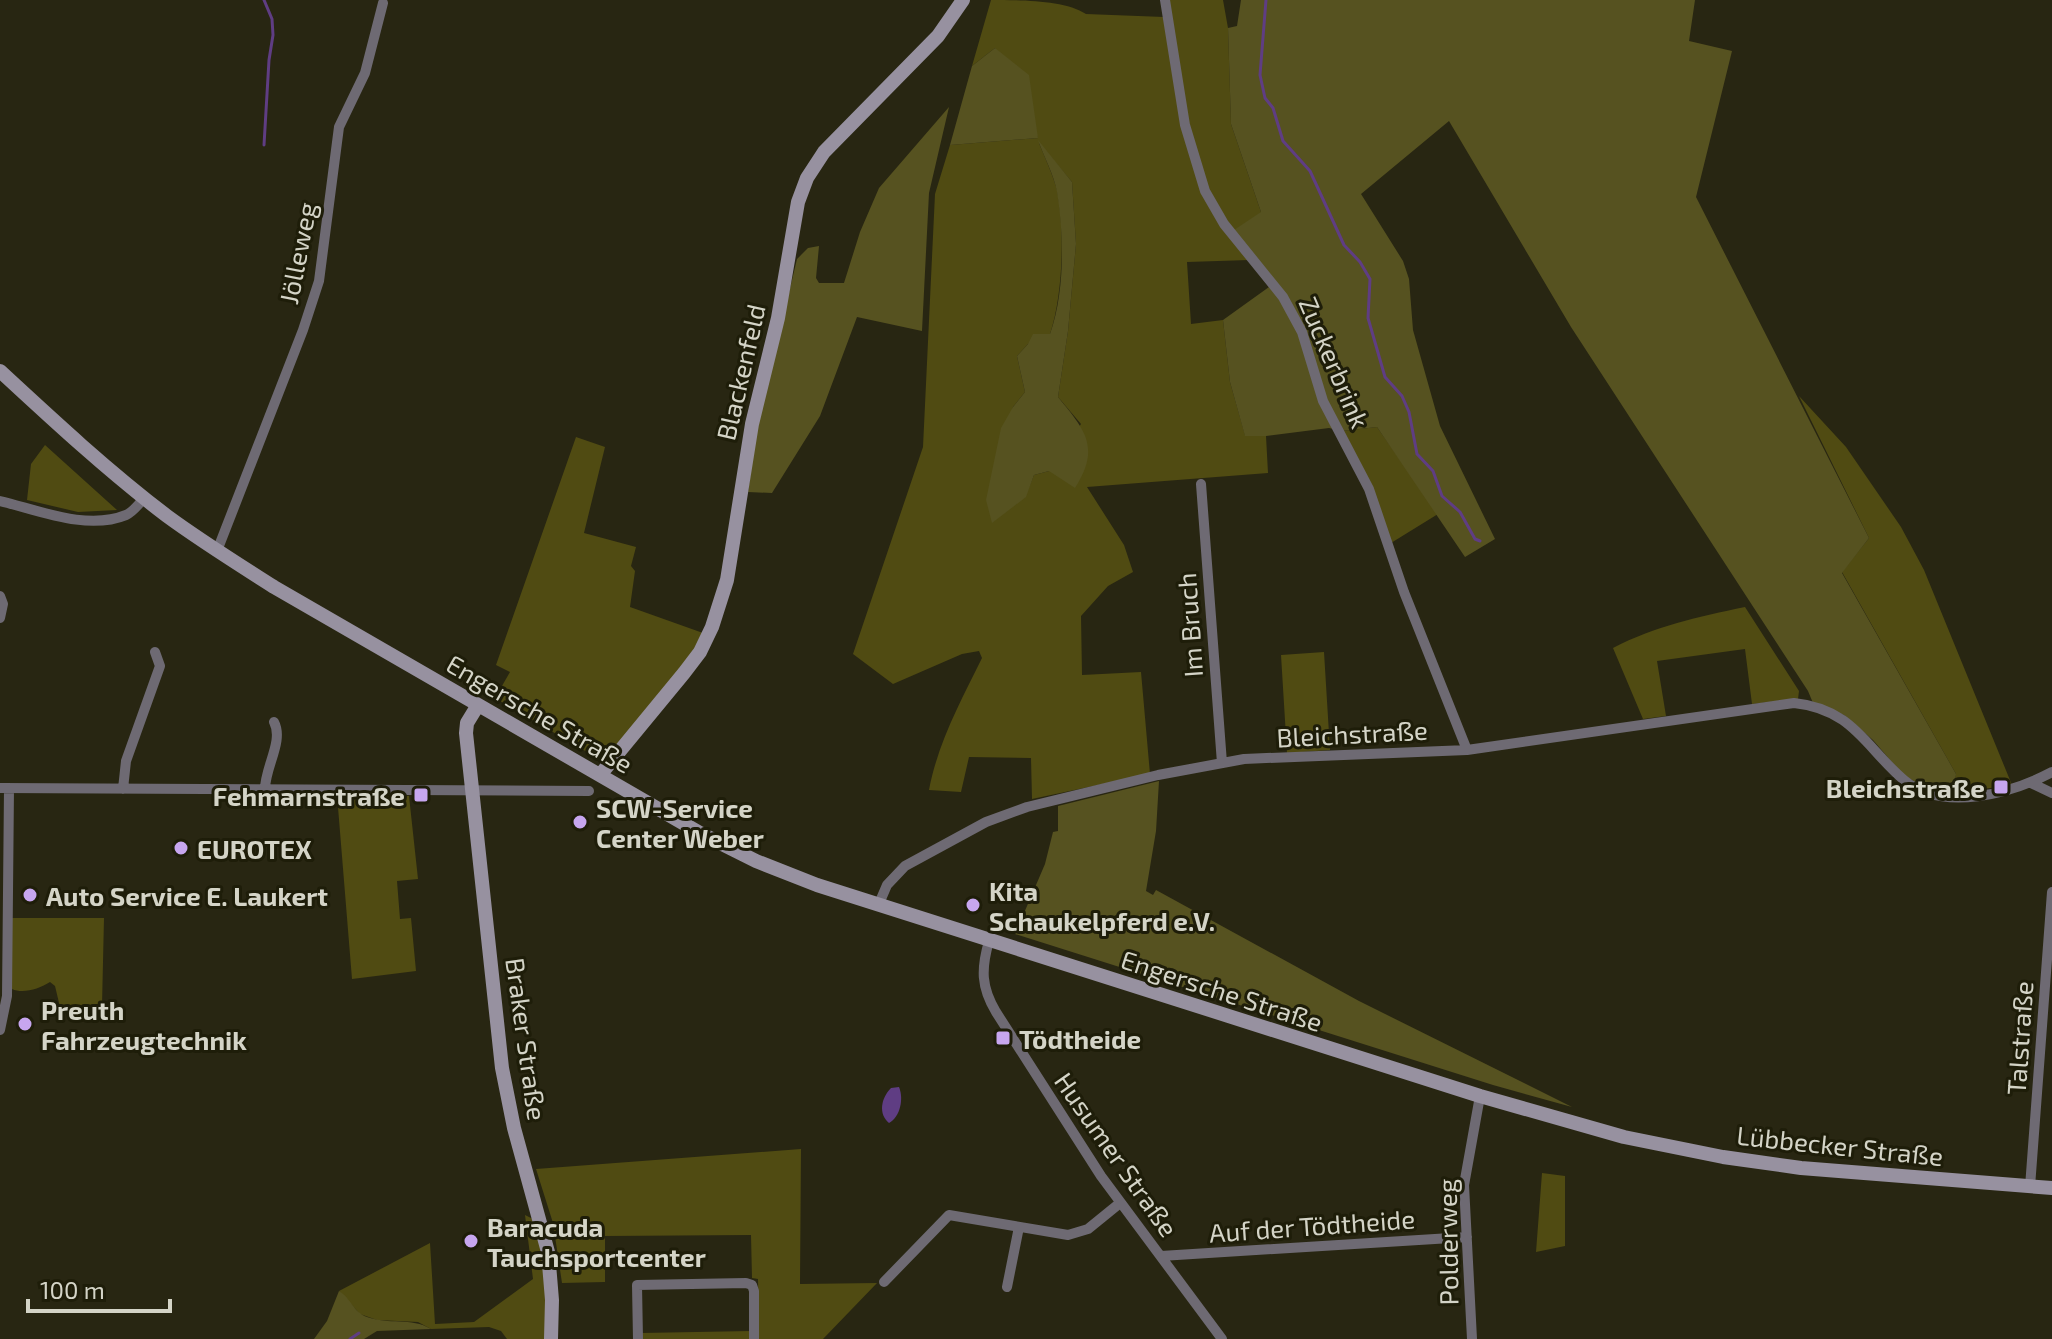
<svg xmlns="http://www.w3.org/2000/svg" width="2052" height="1339" viewBox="0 0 2052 1339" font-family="'Exo 2',sans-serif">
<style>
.green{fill:#504b12;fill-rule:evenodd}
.forest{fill:#565220}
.water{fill:#5f3d83}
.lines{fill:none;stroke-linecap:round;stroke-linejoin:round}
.stream{stroke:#5f3d83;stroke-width:3}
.street{stroke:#6e6a73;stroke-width:10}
.secondary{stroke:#9791a0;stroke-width:14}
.poi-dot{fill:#c7a6ef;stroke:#1e1d09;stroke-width:3}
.labels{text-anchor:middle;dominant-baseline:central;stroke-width:6;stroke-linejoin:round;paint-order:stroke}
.street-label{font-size:26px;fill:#d4d4c7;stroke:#1e1d09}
.poi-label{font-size:26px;font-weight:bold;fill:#d4d4c7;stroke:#1e1d09;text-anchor:start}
</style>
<rect width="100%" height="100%" fill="#282612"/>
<path class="green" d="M991,0C1020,0 1065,0 1086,14L1164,17L1162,0H1223L1228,28L1231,124L1261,212L1249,260L1187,262L1191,324L1223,320L1230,382L1245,435L1266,436L1268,473L1087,487L1124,545L1133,572L1108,586L1081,616L1082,675L1141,672L1150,774L1032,799L1031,758L969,757L961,792L929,790C938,742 961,701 982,658L979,651L962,654L893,684L853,654L923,447L935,194L950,145L1038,138L995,48L972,66ZM1039,143L1072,182L1076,244L1068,331L1058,397L1081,424L1049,471L1034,475L1025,497L992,522L1013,407L1025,392L1017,356L1028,344L1050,334C1063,295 1065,231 1057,190C1053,175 1045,158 1039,143Z
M1799,396L1846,447L1901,527L1924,570L2012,785L1954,793L1956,774L1842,572L1869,538Z
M1377,427L1438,514L1391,543L1342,431Z
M576,437L605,447L584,533L636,547L631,566L635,571L630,607L703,633L696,649L605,760L599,759L495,698L510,672L496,665Z
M45,445L117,510L78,512L27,500L31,464Z
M1745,607L1799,691L1798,699L1752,704L1745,649L1657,661L1666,716L1643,719L1613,648C1655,626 1698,617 1745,607Z
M1324,652L1330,750L1287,753L1281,655Z
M337,795L409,796L418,879L397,881L400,919L411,918L416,971L352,979Z
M12,918H104L102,1006L60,1007L55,986L50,982C39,989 23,994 12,989Z
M801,1149L800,1284L877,1283L823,1339H759L758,1279L752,1278L751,1235L605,1236V1282L562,1283L553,1223L536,1169Z
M1542,1173L1565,1176V1246L1536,1252Z
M525,1215L535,1220L546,1275L545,1339H507L501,1331L489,1327L431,1329L418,1322L377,1320L360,1314L339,1291L430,1243L435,1324L474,1322L533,1279Z
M751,1331V1339H641V1333Z"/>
<path class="forest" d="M1241,0H1695L1689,41L1732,51L1696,197L1869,538L1842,573L1956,774L1954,793L1928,789L1903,775L1873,740L1844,715L1813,703L1808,691L1571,327L1449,121L1361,194L1403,261L1409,279L1413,330L1440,426L1495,539L1465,557L1377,427L1342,431L1329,428L1266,436H1245L1230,382L1223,320L1269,287L1228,234L1261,212L1231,124L1228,28L1237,26Z
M995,48L1029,75L1038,138L950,145L972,66Z
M949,107L929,193L922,331L857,317L820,416L772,493L748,492L757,427L797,259L808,248L819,246L816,278L819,283H844L860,232L879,188Z
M1038,140L1072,182L1076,244L1068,331L1058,397C1085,430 1101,447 1075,488L1049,471L1034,475L1026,497L992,523L986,500L1001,428L1013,407L1025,392L1017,356L1028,344L1033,334H1050C1065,292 1064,236 1057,192C1054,175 1044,157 1038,140Z
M1159,781L1156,831L1146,891L1153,895L1156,890L1359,1001L1572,1107L1493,1085L1015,934L1045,864L1053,832L1058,831V806Z
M339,1291C351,1298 353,1312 367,1317C389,1325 411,1317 431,1329L377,1331L364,1339H314L327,1321Z"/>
<path class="water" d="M899,1087C904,1099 900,1117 889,1123C878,1114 881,1098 891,1088Z"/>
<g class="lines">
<path class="stream" d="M264,0L272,19L273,35L269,60L264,145
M1266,0L1260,75L1265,98L1273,108L1283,141L1310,171L1344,245L1360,262L1370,279L1368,318L1385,377L1402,396L1409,412L1417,454L1433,471L1442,496L1460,512L1475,539L1480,541
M350,1339L359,1333"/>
<path class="street" d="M1165,0L1185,125L1205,191L1224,224L1283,297L1302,332L1323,401L1369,489L1404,592L1467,750
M1201,484L1222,763
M0,501C38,510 87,531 126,515C133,512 139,504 144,498
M217,551L303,330L319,281L339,127L365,73L383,3
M0,596L3,604L0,618
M2031,783L2052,793
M0,788L589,791
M123,789L126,761L160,666L155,652
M265,789C265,767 284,741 274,722
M878,906L887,885L905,866L986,822L1027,807L1158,775L1244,759L1467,750L1794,703C1853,709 1866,748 1904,780C1943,813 2012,793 2052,772
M989,941C981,969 981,987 996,1012L1101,1176L1222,1339
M0,1030L7,996L9,788
M2030,1187L2052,892
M1161,1256L1467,1237
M884,1282L949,1215L1068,1235L1088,1229L1120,1203
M1007,1287L1019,1227
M638,1339L637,1285L746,1283L752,1285L754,1291V1339
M1472,1339L1464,1185L1480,1096"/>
<path class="secondary" d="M0,371C54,421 108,471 167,516C201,541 238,564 274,587L700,833L756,861L817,885L1480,1096L1624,1137L1723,1157L1801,1168L2052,1188
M478,705L467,723L466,733L502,1068L514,1128L548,1252L552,1300L551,1339
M600,775L684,673L700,652L712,627L727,580L752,424L778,318L798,202L807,178L824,152L938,36L963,0"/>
</g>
<g class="poi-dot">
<rect x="1993" y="779" width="16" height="16" rx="4"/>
<rect x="413" y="787" width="16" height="16" rx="4"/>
<circle cx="580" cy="822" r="8"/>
<circle cx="181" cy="848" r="8"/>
<circle cx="30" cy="895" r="8"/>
<circle cx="973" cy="905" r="8"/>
<circle cx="25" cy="1024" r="8"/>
<rect x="995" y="1030" width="16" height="16" rx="4"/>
<circle cx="471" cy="1241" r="8"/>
</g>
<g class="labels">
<g class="street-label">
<text transform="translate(297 253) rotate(-79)">Jölleweg</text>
<text transform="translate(1335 362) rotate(67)">Zuckerbrink</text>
<text transform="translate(740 372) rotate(-77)">Blackenfeld</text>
<text transform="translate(1189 625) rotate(-94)">Im Bruch</text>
<text transform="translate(540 713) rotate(30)">Engersche Straße</text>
<text transform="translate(1352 733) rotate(-3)">Bleichstraße</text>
<text transform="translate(1222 990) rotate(18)">Engersche Straße</text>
<text transform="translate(2019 1038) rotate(-86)">Talstraße</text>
<text transform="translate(527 1039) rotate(82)">Braker Straße</text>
<text transform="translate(1840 1145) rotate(6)">Lübbecker Straße</text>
<text transform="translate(1117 1154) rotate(55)">Husumer Straße</text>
<text transform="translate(1312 1225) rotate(-4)">Auf der Tödtheide</text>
<text transform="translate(1447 1242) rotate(-91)">Polderweg</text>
</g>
<g class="poi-label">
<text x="1985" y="787" text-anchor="end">Bleichstraße</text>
<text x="405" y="795" text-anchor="end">Fehmarnstraße</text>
<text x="596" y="807">SCW-Service<tspan x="596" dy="30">Center Weber</tspan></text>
<text x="197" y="848">EUROTEX</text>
<text x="989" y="890">Kita<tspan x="989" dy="30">Schaukelpferd e.V.</tspan></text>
<text x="46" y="895">Auto Service E. Laukert</text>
<text x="41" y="1009">Preuth<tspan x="41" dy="30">Fahrzeugtechnik</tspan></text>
<text x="1019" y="1038">Tödtheide</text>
<text x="487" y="1226">Baracuda<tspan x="487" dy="30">Tauchsportcenter</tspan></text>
</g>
</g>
<path d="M28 1299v12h142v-12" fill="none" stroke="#d4d4c7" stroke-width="4"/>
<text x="40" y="1299" font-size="24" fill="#d4d4c7" stroke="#1e1d09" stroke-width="6" paint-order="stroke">100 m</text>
</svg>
